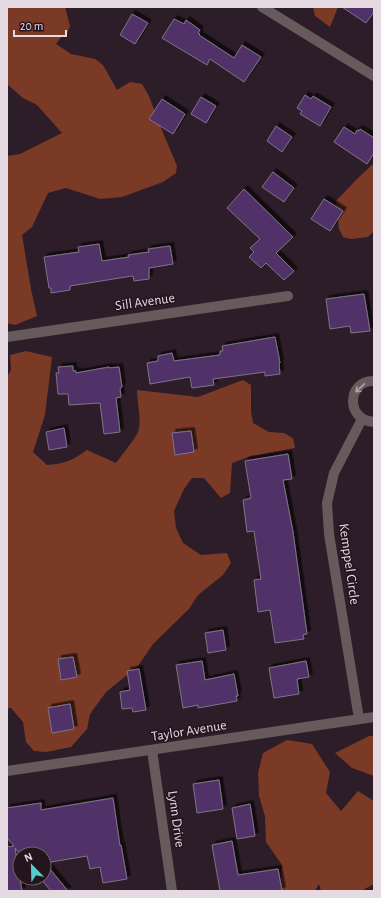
<svg xmlns="http://www.w3.org/2000/svg" width="381" height="898" viewBox="0 0 381 898" font-family="'Alegreya Sans',sans-serif">
<style>
.forest{fill:#7b3a26}
.building{fill:#513067;stroke:#7f7488;filter:url(#shadow)}
.lines{fill:none;stroke-linecap:round;stroke-linejoin:round}
.minor{stroke:#665a5c;stroke-width:10}
.oneway{stroke:#aca0a5}
.labels{text-anchor:middle;dominant-baseline:central;stroke-width:3;stroke-linejoin:round;paint-order:stroke}
.street-label{font-size:14px;fill:#e5dae1;stroke:#24141e}
</style>
<defs>
<filter id="shadow"><feDropShadow dx="3.5" dy="-3.5" stdDeviation="0" flood-color="#0009"/></filter>
</defs>
<rect width="100%" height="100%" fill="#2d1d28"/>
<path class="forest" d="M7,7H65L70,26L66,36L61,37L56,44L71,54L95,59L103,65L117,90L130,82L142,84L149,96L159,123L177,166L176,173L163,182L122,197L100,199L66,188L48,193L32,227L22,235L31,289L37,316L15,325L7,323V156L20,154L62,133L37,105L23,98L8,85H7Z
M313,7H338L330,27L315,16Z
M374,163V231L368,237L351,239L343,237L339,229L336,201L358,178Z
M26,351L52,357L45,415L33,452L47,465C64,464 73,460 87,450L116,463C121,456 135,439 138,432C142,419 137,404 137,390L198,397L243,380L251,385V412L253,423L269,432L284,433L293,438L295,448L251,456L232,463L230,493L221,498L204,478H192L184,489L174,511L176,528L183,543L201,555L227,553L231,563L223,575L198,595L189,609L153,644L138,666L106,692L90,714L87,729L71,747L46,752L34,751L26,742L23,722L11,708H7V377L11,370L10,355Z
M369,736H374V776L352,768L335,753Z
M287,740L312,744L330,772L326,793L341,811L358,791L374,801V884L361,891H321L319,884L315,891H280L282,865L266,842L265,816L259,796L258,773L263,753Z"/>
<path class="building" d="M342,7H374V12L366,23Z
M132,14L148,23L135,44L120,35Z
M174,19L184,24L186,20L200,30L198,33L200,34L199,35L234,58L242,45L261,57L244,82L210,59L207,65L162,38Z
M305,95L311,99L313,96L331,107L320,126L300,114L302,111L297,108Z
M201,97L216,106L206,123L191,114Z
M162,99L185,114L173,134L149,119Z
M276,126L292,137L282,152L267,141Z
M344,127L355,134L357,130L359,131L360,129L374,138V153L367,164L334,142Z
M273,172L294,188L284,202L262,187Z
M244,189L293,237L276,253L294,271L284,280L266,263L261,268L249,257L254,252L250,248L260,239L227,208Z
M324,199L343,211L330,231L311,219Z
M99,244L102,261L129,257L128,255L149,252L148,249L170,246L173,264L149,268V279L134,281L133,276H132L70,286V290L51,293V288H49L44,257L79,252L78,247Z
M364,294L370,331L351,333L350,326L330,329L326,299Z
M275,337L280,363L279,364L280,374L265,376V372L213,379L214,385L192,388L190,377L150,384L147,363L158,361V356L172,353L174,361L220,355V351H223L222,346Z
M73,366V371H76V373L109,367V368L119,367L122,387L120,388L121,397L116,398L120,432L104,434L100,403L69,405L68,394H58L56,373H59L58,367Z
M64,428L67,447L49,450L46,432Z
M191,431L194,452L175,455L172,433Z
M288,454L292,479L283,480L293,532L307,634L303,635L304,639L275,643L270,610L258,612L254,580L261,579L254,531L247,532L243,500L251,498L245,461Z
M223,630L226,650L208,653L205,633Z
M73,657L77,677L61,680L58,659Z
M202,661L205,680L234,674L238,696H236L237,701L198,708V705L183,708L176,665Z
M306,661L309,677L297,679L299,694L274,698L269,668Z
M139,669L146,710L133,712L132,708L122,709L120,692L130,690L127,671Z
M70,704L74,729L52,733L48,708Z
M219,780L223,809L197,813L193,784Z
M113,798L120,846L121,845L127,879L103,883L100,867L90,869L87,856L45,863L68,891H51L40,878H44V854H20L15,848L22,891H7V847L14,846L7,838V808L41,803V810Z
M250,804L255,836L237,839L232,808Z
M232,841L238,875L278,869L282,891H220L212,845Z"/>
<g class="lines">
<path class="minor" d="M262,7L374,76
M7,337L288,296
M374,381C347,380 345,420 374,422
M359,719L329,534L327,503L334,473L362,419
M152,750L172,891
M7,771L374,717"/>
</g>
<defs><path id="oneway-shaft" d="M-6 0H5M1.5-3L5.5 0L1.5 3" fill="none" stroke-width="1.6" stroke-linecap="round" stroke-linejoin="round"/></defs>
<use class="oneway" href="#oneway-shaft" transform="translate(360 388) rotate(137)"/>
<g class="labels">
<g class="street-label">
<text transform="translate(145 302) rotate(-8)">Sill Avenue</text>
<text transform="translate(349 564) rotate(82)">Kemppel Circle</text>
<text transform="translate(189 731) rotate(-9)">Taylor Avenue</text>
<text transform="translate(176 819) rotate(82)">Lynn Drive</text>
</g>
</g>
<rect width="381" height="898" fill="none" stroke="#e5dae1" stroke-width="16"/>
<g transform="translate(32 866) rotate(337)"><circle r="19" fill="#24141e" stroke="#71636c"/>
<path d="M0-3L7 15L0 10L-7 15Z" fill="#53cdcb"/>
<text y="-6" font-size="11" font-weight="bold" text-anchor="middle" fill="#e5dae1">N</text>
</g>
<path d="M14 30v6h52v-6" fill="none" stroke="#e5dae1" stroke-width="2"/>
<text x="20" y="30" font-size="12" fill="#e5dae1" stroke="#24141e" stroke-width="3" paint-order="stroke">20 m</text>
</svg>
